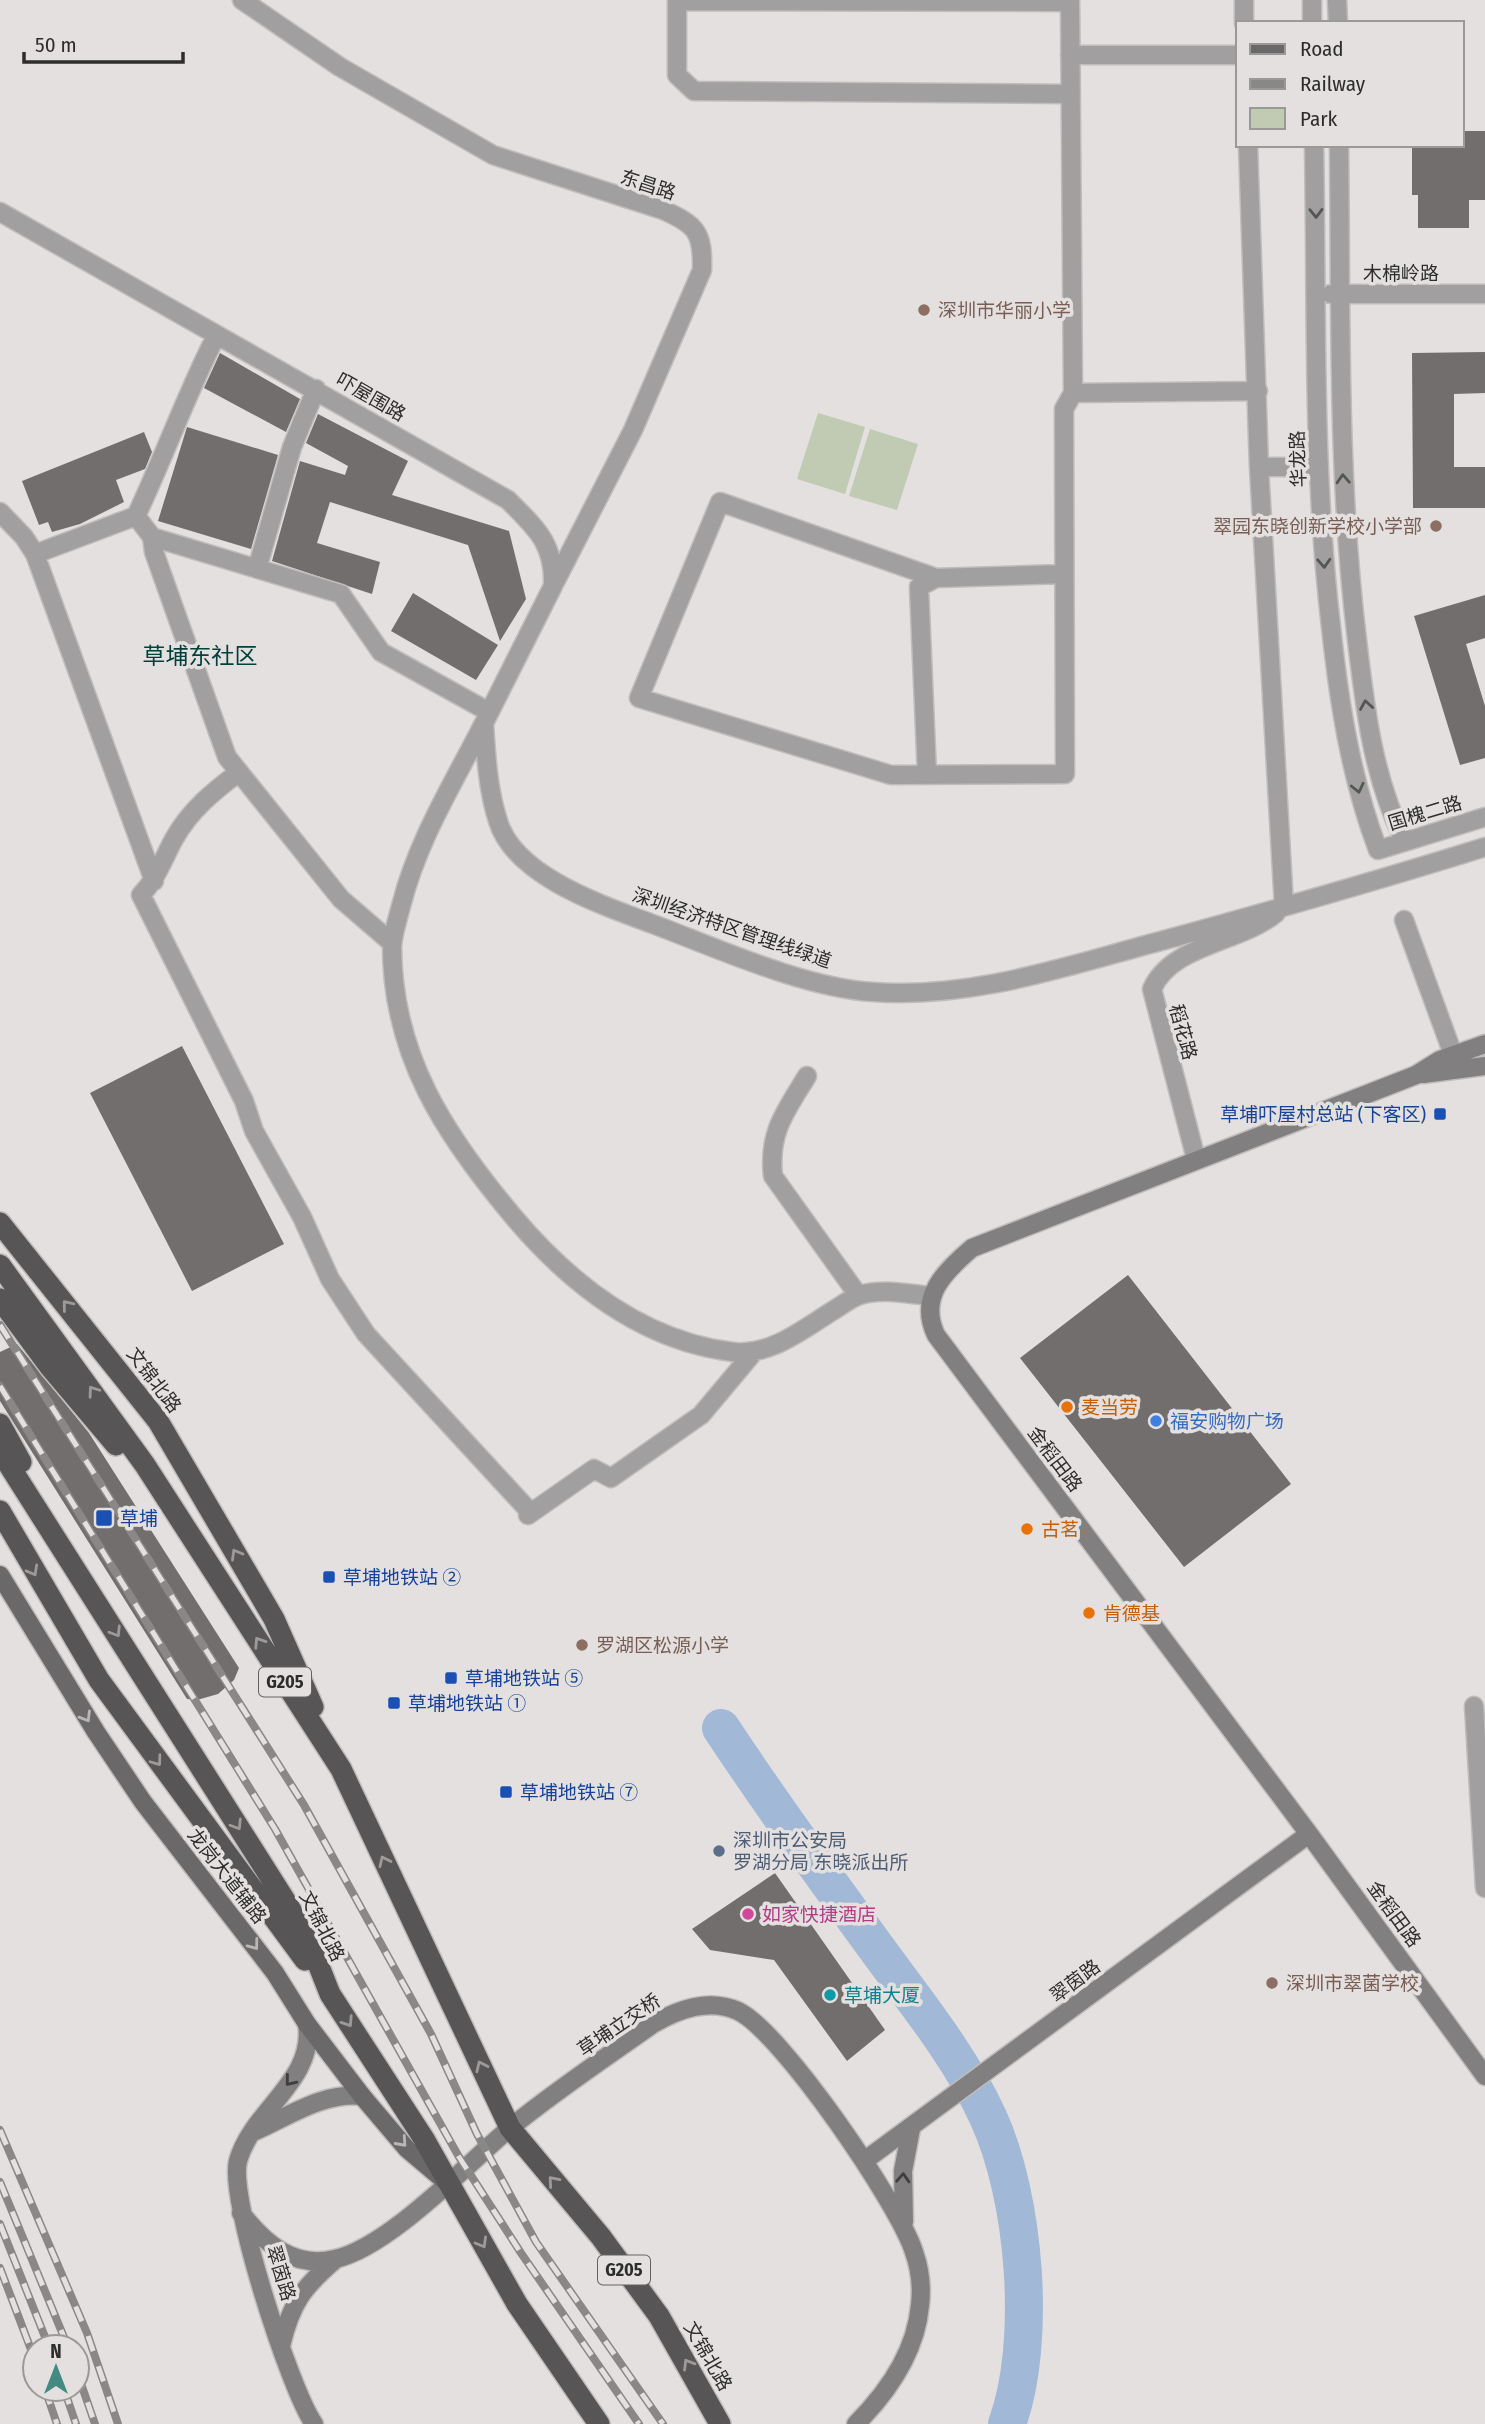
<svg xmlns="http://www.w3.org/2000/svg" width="1485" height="2424" viewBox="0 0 1485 2424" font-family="'Fira Sans Condensed','Noto Sans SC',sans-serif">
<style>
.green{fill:#c1cab2}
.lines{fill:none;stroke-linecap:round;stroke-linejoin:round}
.river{stroke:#a1b8d6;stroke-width:38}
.building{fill:#716e6d}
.street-casing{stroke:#c0bcbb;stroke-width:21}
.secondary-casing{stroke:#c0bcbb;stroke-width:21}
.primary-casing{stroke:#c0bcbb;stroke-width:21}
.highway-casing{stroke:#c0bcbb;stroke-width:24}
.street{stroke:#a19f9f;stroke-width:18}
.secondary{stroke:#817f80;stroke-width:18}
.primary{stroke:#6b6869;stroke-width:18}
.highway{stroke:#585556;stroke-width:21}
.rail-casing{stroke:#8a8787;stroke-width:8}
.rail{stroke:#e4e0df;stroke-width:5;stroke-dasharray:16;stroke-linecap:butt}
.oneway{stroke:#565555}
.oneway2{stroke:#9e9a9a}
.oneway3{stroke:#bab6b6}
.oneway4{stroke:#3f3d3e}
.education-dot{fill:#8d6e63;stroke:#e4e0df;stroke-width:2.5}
.transit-dot{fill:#1a4fb4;stroke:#e4e0df;stroke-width:2.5}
.food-dot{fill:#e8710a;stroke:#e4e0df;stroke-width:2.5}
.shop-dot{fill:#3f7fe0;stroke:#e4e0df;stroke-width:2.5}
.service-dot{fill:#5c6f8a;stroke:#e4e0df;stroke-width:2.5}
.hotel-dot{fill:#d1479c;stroke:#e4e0df;stroke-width:2.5}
.culture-dot{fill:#0f9aa8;stroke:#e4e0df;stroke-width:2.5}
.labels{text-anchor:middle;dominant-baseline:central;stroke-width:7;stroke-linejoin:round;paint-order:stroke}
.shield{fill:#e4e0df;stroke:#656362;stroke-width:2}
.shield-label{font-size:18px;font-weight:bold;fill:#2e2d2d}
.street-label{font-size:19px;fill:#2e2d2d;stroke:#e4e0df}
.education-label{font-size:19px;fill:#785e54;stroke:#e4e0df;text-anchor:start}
.transit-label{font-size:19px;fill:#164399;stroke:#e4e0df;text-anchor:start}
.food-label{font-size:19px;fill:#c56008;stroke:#e4e0df;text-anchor:start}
.shop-label{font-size:19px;fill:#366cbe;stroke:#e4e0df;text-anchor:start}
.service-label{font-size:19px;fill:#4e5e75;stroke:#e4e0df;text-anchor:start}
.hotel-label{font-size:19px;fill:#b23c85;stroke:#e4e0df;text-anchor:start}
.culture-label{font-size:19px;fill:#0d838f;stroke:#e4e0df;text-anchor:start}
.quarter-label{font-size:23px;fill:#00413c;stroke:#e4e0df}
</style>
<rect width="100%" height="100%" fill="#e4e0df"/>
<path class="green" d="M818,413L865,427L845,494L797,479Z
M870,429L918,444L897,510L849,496Z"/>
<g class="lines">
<path class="river" d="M721,1728C772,1805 826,1879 880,1953C919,2006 961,2058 988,2117C1025,2197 1037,2342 1007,2424"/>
</g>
<path class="building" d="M1462,131H1485V200H1469V228H1418V195H1412V145H1462Z
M1485,352V393L1454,394V467H1485V508H1413L1412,353Z
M220,353L300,399L286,432L204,388Z
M318,414L408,461L392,495L509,531L526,599L500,641L468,545L330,502L317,543L380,562L372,594L272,561L300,461L345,475L348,466L306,443Z
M187,427L278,455L251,549L158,521Z
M144,432L152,452L145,469L116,480L124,502L80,524L52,532L48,522L39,525L22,481Z
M413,593L498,645L476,680L391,631Z
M1485,595V638L1466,644L1485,706V758L1460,765L1414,616Z
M182,1046L284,1244L192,1291L90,1093Z
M1128,1275L1291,1484L1184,1567L1020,1358Z
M17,1344L89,1433L239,1668L234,1680L218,1694L197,1700L187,1699L0,1401V1352Z
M775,1873L885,2030L847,2061L774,1960L710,1950L692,1929Z"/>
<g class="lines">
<g class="street-casing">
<path id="street" d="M242,0L340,67L493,155L663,210C697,225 703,233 702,270L633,430L555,582
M1070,0L1073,393
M1244,0V23
M1312,0V23
M1337,0L1338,23
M1070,2L677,1V75L694,91L1070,94
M1070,55H1238
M1248,145L1259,467L1284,907
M1314,145C1317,306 1312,467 1331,627C1339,702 1351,779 1378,850L1485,817
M1339,145C1341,310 1337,476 1357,640C1365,708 1373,778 1404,840
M0,212L508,500C536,528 555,544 553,586C530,631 507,677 484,723C453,784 418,839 401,906C398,918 393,933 392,946C392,1055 445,1135 512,1215C569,1283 641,1341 733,1352C771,1356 803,1329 834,1310C842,1305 851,1298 860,1295C882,1288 908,1294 930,1296
M1331,294H1485
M1259,467H1318
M0,512L24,537L35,554L136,516L152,537L154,552L227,757L341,899L392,943
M136,516C164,457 186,395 216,336
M152,537L341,594L381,652L489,712
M35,554L154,881
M257,569L292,447L316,389
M936,578L720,502L639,698L891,775L1065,774L1064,409L1073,393L1258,391
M484,724C486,756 488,790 498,821C515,878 608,907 658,926C721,950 806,988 873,992C971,999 1064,967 1157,942C1267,912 1376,881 1485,847
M239,772C214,791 190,810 174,839C163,859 157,878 141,895L244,1101L254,1131L302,1217L330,1279L366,1334L531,1513
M927,775L919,587L936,578L1064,574
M1404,920L1458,1068
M807,1076C786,1111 768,1132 773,1176L858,1295
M1196,1159L1152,989C1172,944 1240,943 1276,913
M528,1515L594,1469L611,1478L701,1415L753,1353
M1474,1706L1485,1888"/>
</g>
<g class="secondary-casing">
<path id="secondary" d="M1485,1044L1440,1060L1416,1075L972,1248C944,1272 918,1297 936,1335L1309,1834L1485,2076
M1423,1074L1485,1066
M307,2024C316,2080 252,2110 238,2161C228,2198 290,2390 314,2424
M253,2132C288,2117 322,2092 362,2096
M864,2161L1309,1834
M241,2213C265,2244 294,2269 335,2259C389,2247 467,2164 510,2128C555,2091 605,2058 653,2024C679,2009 709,1998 738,2011C781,2031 899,2204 914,2252C920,2269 922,2288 920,2305C916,2351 888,2392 856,2424
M904,2222L903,2171L911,2129
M281,2346C291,2303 303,2287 336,2259"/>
</g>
<g class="primary-casing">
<path id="primary" d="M0,1575L96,1732L143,1802L275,1973L307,2024L362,2096L407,2149L446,2182"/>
</g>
<g class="highway-casing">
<path id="highway" d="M0,1223L158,1421L274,1619L313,1707
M0,1265L145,1465L341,1769L510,2128L601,2237L659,2316L720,2424
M0,1299L50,1367L116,1445
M0,1424L21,1462
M0,1451L288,1905L311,1946L330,1994L424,2139L517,2304L599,2424
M0,1511L99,1680L305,1960"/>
</g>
<use href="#street" class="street"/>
<use href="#secondary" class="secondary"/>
<use href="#primary" class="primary"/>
<use href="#highway" class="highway"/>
<g class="rail-casing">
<path id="rail" d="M0,1325L304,1805L431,2034L477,2134L536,2242L663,2424
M0,1386L275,1829L459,2157L521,2253L639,2424
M0,2130L87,2333L118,2424
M0,2182L68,2347
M0,2224L49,2347
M0,2268L35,2360
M77,2372L95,2424
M45,2389L57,2424
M64,2389L76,2424"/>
</g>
<use href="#rail" class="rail"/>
</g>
<defs><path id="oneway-chevron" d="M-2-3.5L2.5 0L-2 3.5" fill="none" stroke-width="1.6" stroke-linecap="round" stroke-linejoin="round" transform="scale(1.75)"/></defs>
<g class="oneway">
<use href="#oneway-chevron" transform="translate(1316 213) rotate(89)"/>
<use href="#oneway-chevron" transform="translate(1343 479) rotate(-93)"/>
<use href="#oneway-chevron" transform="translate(1324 563) rotate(87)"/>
<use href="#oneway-chevron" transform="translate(1366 705) rotate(-99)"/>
<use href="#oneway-chevron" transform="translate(1358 788) rotate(77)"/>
</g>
<g class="oneway2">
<use href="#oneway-chevron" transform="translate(67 1305) rotate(-129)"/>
<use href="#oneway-chevron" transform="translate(93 1391) rotate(-126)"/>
<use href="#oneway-chevron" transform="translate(236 1554) rotate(-120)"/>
<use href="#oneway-chevron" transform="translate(33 1571) rotate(61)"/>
<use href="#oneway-chevron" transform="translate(116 1632) rotate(58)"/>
<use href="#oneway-chevron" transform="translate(259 1642) rotate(-123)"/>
<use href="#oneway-chevron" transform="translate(157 1761) rotate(54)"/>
<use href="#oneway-chevron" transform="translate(237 1825) rotate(58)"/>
<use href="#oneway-chevron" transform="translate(384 1861) rotate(-115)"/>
<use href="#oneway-chevron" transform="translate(348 2022) rotate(57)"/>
<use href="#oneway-chevron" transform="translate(481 2066) rotate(-115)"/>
<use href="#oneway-chevron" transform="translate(553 2181) rotate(-131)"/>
<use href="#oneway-chevron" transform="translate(482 2243) rotate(60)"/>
<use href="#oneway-chevron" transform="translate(688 2364) rotate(-121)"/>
</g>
<g class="oneway3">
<use href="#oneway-chevron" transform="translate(86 1717) rotate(59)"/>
<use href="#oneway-chevron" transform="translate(254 1945) rotate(53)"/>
<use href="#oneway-chevron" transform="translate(402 2142) rotate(48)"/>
</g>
<g class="oneway4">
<use href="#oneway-chevron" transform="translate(290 2081) rotate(129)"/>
<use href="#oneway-chevron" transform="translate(903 2178) rotate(-87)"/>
</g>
<g class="education-dot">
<circle cx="924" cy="310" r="7"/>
<circle cx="1436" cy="526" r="7"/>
<circle cx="582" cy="1645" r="7"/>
<circle cx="1272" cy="1983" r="7"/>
</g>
<g class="transit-dot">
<rect x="1433" y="1107" width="14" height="14" rx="3.5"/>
<rect x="95" y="1509" width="18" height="18" rx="3.5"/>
<rect x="322" y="1570" width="14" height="14" rx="3.5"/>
<rect x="444" y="1671" width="14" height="14" rx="3.5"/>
<rect x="387" y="1696" width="14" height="14" rx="3.5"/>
<rect x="499" y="1785" width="14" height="14" rx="3.5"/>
</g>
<g class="food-dot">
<circle cx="1067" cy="1407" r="7"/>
<circle cx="1027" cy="1529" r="7"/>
<circle cx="1089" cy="1613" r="7"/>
</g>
<circle class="shop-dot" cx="1156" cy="1421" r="7"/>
<circle class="service-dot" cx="719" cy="1851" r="7"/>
<circle class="hotel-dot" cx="748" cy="1914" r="7"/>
<circle class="culture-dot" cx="830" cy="1995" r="7"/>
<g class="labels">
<g class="shield">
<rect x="259" y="1667.5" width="52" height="29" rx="5"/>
<rect x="598" y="2255.5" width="52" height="29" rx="5"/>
</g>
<g class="shield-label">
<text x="285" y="1682">G205</text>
<text x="624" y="2270">G205</text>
</g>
<g class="street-label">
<text transform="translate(648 185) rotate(18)">东昌路</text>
<text x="1401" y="273">木棉岭路</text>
<text transform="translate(371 397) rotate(30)">吓屋围路</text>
<text transform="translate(1298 459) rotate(-92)">华龙路</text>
<text transform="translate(1425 813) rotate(-17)">国槐二路</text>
<text transform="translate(732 928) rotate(19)">深圳经济特区管理线绿道</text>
<text transform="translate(1183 1032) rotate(75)">稻花路</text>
<text transform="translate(154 1380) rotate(53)">文锦北路</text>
<text transform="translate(1055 1459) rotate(53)">金稻田路</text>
<text transform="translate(227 1876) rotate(52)">龙岗大道辅路</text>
<text transform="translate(1394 1914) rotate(54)">金稻田路</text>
<text transform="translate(322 1926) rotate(63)">文锦北路</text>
<text transform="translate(1075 1981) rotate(-37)">翠茵路</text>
<text transform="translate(619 2025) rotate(-34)">草埔立交桥</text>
<text transform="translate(281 2273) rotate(73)">翠茵路</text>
<text transform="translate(708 2356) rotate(60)">文锦北路</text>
</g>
<g class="education-label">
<text x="938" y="310">深圳市华丽小学</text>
<text x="1422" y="526" text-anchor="end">翠园东晓创新学校小学部</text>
<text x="596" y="1645">罗湖区松源小学</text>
<text x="1286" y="1983">深圳市翠菌学校</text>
</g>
<g class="transit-label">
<text x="1426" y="1114" text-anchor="end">草埔吓屋村总站 (下客区)</text>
<text x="120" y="1518">草埔</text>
<text x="343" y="1577">草埔地铁站 ②</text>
<text x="465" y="1678">草埔地铁站 ⑤</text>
<text x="408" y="1703">草埔地铁站 ①</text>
<text x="520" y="1792">草埔地铁站 ⑦</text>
</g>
<g class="food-label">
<text x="1081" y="1407">麦当劳</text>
<text x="1041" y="1529">古茗</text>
<text x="1103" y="1613">肯德基</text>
</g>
<g class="shop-label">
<text x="1170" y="1421">福安购物广场</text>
</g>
<g class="service-label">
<text x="733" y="1840">深圳市公安局<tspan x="733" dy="22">罗湖分局 东晓派出所</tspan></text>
</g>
<g class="hotel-label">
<text x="762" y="1914">如家快捷酒店</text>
</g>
<g class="culture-label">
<text x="844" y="1995">草埔大厦</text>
</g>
<g class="quarter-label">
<text x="200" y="656">草埔东社区</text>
</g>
</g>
<rect x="1236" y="21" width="228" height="126" fill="#e4e0df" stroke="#9b9898" stroke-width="2"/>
<rect x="1250" y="44" width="35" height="10" fill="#6b6869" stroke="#9b9898" stroke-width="2"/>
<text x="1300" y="56" font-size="21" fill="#2e2d2d">Road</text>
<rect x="1250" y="79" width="35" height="10" fill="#8a8787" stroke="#9b9898" stroke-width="2"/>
<text x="1300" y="91" font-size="21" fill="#2e2d2d">Railway</text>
<rect x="1250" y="108" width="35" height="21" fill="#c1cab2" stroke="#9b9898" stroke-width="2"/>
<text x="1300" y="126" font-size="21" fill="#2e2d2d">Park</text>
<g transform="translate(56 2368)"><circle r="33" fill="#e4e0df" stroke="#9b9898" stroke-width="2"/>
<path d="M0-5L12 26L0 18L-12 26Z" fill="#438a83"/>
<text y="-10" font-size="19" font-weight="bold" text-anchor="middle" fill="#2e2d2d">N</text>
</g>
<path d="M24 52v10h159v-10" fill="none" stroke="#2e2d2d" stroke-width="3.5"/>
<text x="35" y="52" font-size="21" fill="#2e2d2d" stroke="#e4e0df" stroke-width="5" paint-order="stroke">50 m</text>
</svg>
